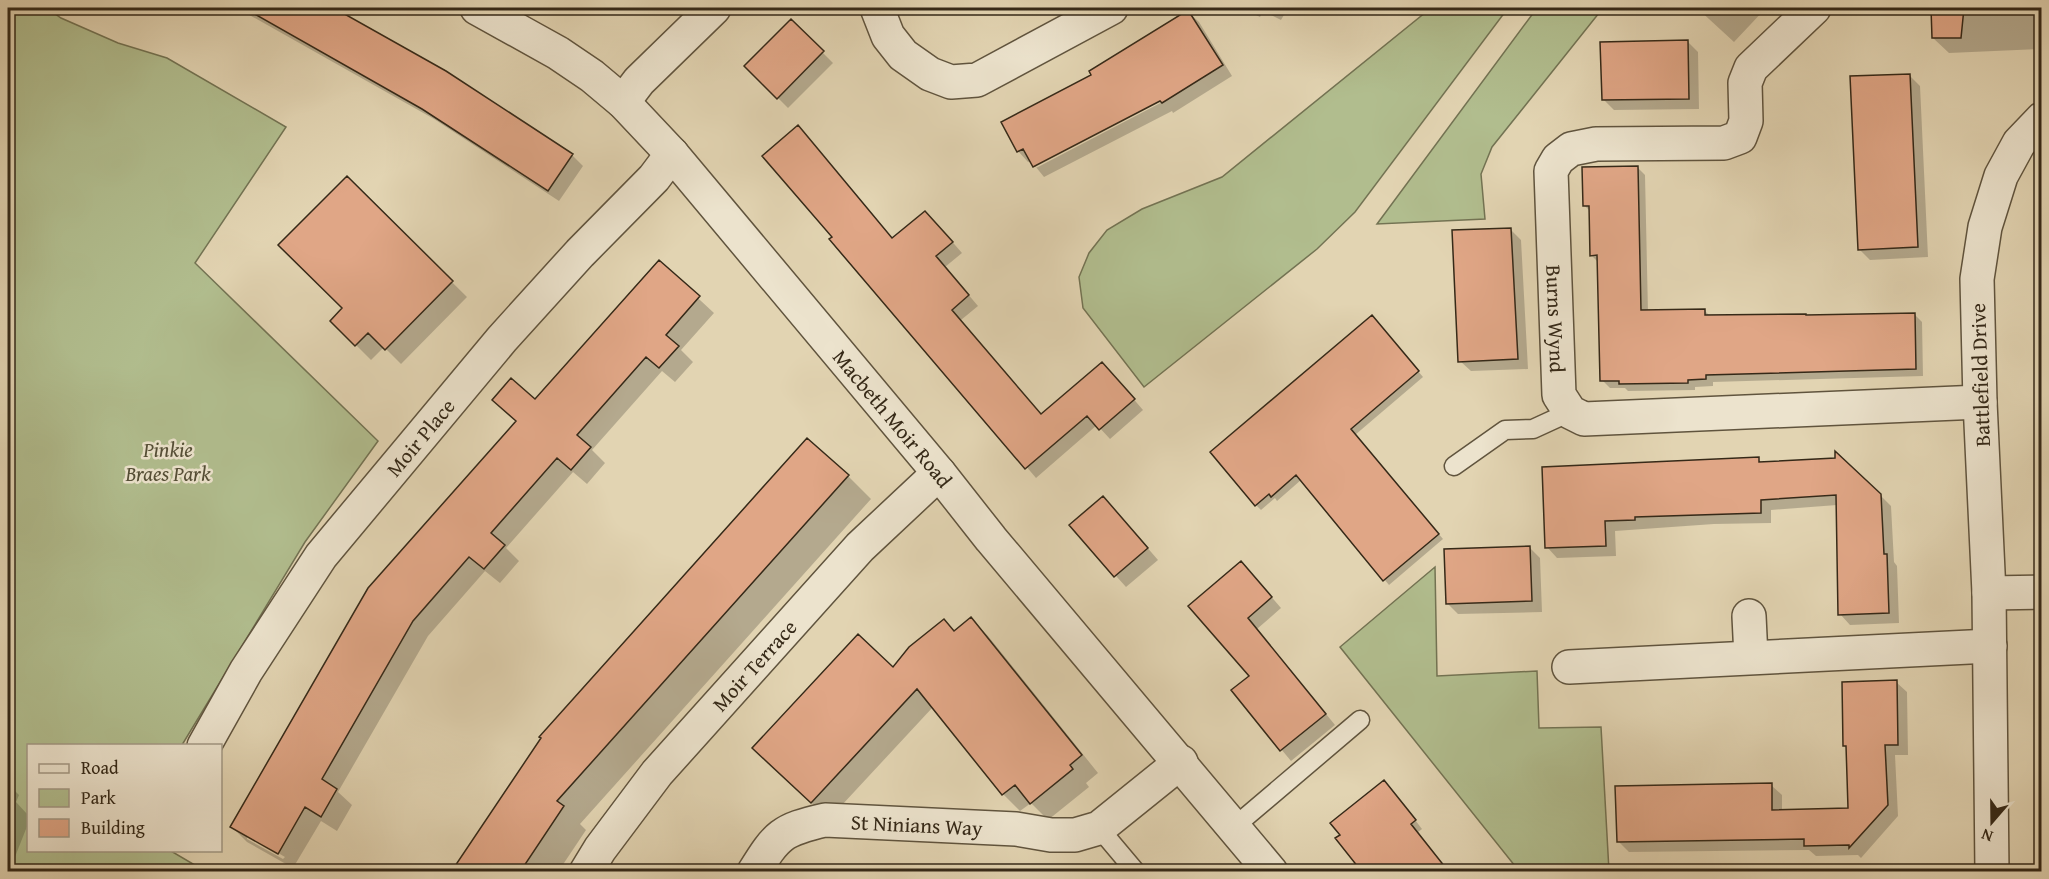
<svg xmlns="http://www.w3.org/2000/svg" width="2049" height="879" viewBox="0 0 2049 879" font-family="'Gentium Book Plus',serif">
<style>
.green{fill:#b1bd8e;stroke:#737353;stroke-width:1.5}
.shadow{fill:#0003;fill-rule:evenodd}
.building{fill:#e0a686;stroke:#352918;stroke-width:1.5}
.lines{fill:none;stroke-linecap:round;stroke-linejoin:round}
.lane-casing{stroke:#60543e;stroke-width:21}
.street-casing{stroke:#60543e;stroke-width:36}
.lane{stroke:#ece3cd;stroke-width:18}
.street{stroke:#ece3cd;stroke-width:33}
.labels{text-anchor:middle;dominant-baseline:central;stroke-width:5;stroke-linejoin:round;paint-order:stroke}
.street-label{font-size:21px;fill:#352918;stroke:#ece3cd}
.park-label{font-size:21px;font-style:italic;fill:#544e36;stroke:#ece3cd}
</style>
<rect width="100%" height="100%" fill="#e2d4b2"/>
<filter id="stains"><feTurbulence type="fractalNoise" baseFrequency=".00333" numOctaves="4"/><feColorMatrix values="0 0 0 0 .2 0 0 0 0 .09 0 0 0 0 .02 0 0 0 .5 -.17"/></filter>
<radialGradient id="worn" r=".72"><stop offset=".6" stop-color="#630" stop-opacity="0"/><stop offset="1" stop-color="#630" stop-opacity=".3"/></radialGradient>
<path class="green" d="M8,8H47L61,18L118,43L167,58L286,127L195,263L378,441L305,542L182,745L28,746V850L171,851L205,871H8Z
M1431,8H1508L1355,212L1317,249L1144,387L1083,308L1079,277L1089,253L1107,230L1142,209L1222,177Z
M1537,8H1603L1492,147L1481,174L1485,219L1377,224Z
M1435,567L1437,676L1537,671L1539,728L1601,727L1609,871H1519L1340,647Z"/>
<path class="shadow" d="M237,8H331L445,72L572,155L583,166L559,201L434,119Z
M1242,8H1288L1281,20L1263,11L1260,17Z
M1697,8H1766L1734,42Z
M1933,8H2042V49L1949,53L1933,38Z
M1188,12L1199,22L1232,76L1173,113L1172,111L1044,177L1031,161L1028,162L1018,151L1093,76ZM1166,97L1168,99L1036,168V164Z
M791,21L833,63L788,108L746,66Z
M1687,41L1698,52L1699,109L1614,110L1603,99Z
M1909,75L1920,86L1928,257L1870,260L1859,249Z
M1637,167L1645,175L1648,312L1704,310L1710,316L1914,314L1922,322L1923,376L1713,382V386L1695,387V390L1628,391L1625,388H1610L1602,380L1599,263L1591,255L1590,211L1585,206Z
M347,178L467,297L401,364L384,347L371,360L332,321L344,309Z
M935,222L962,253L945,267L978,306L961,320L1041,415L1112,374L1143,410L1110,439L1097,425L1036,478L832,239L893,240Z
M1510,229L1521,240L1528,369L1471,371L1460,361Z
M659,262L714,313L681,350L693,362L675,382L662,371L592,450L605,463L587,484L573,472L506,548L519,561L500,583L485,571L428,636L338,792L352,805L337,831L321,821L293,868L247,842L232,827L536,401ZM247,835L285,857L283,859L247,839Z
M1377,322L1423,377L1355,435L1443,539L1389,585L1301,480L1277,501L1275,498L1261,510L1256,505Z
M1758,459L1763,464L1880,495L1891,506L1894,562L1897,566L1899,623L1850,625L1840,614L1837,505L1771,510V523L1714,524L1615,531L1616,556L1557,558L1547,547L1544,469Z
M848,476L871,499L580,824L586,830L558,872H453Z
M1113,508L1158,560L1126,587L1071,526Z
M1529,547L1540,558L1542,612L1458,614L1448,604Z
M1251,573L1281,608L1257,629L1335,725L1291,761L1233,691L1251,676L1190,606Z
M971,619L988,636L1098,773L1086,783L1089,787L1048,820L1031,803L1020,811L1003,794L933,707L829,819L771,765L893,669L944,621L955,632Z
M1896,682L1907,692L1908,755H1895L1898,816L1861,858L1858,855L1816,856L1809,850L1629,852L1618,841L1771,785L1782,795V811L1850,810L1847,748L1845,745Z
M8,784L19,795L16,802L28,815V824L9,872H8Z
M1392,790L1422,829L1418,832L1449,872H1364Z
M901,866L940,867L945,872H854V870L901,871Z"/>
<path class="building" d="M244,8H334L446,71L573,154L548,191L422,109Z
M1931,8H1964L1961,38H1932Z
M1188,10L1223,65L1162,103L1160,101L1033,167L1023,149L1017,152L1001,122L1091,75L1089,71Z
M791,19L824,51L777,99L744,66Z
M1688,40L1689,99L1602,100L1600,42Z
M1910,74L1918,247L1858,250L1850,76Z
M798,125L892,238L925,211L953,242L936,256L969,295L952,310L1041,414L1102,362L1135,399L1099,430L1087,416L1025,469L829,239L832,237L762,156Z
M1638,166L1641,310L1705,309V315L1806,314V315L1915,313L1916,369L1706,375V379L1688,380V383L1619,384V381H1600L1597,255L1590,256L1589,206H1583L1582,167Z
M347,176L453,281L385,350L368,333L355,346L330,321L342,308L278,245Z
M1511,228L1518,359L1458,362L1452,230Z
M659,260L700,296L666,335L679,346L659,368L646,357L577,435L591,447L571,470L557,458L491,533L505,545L484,569L469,557L413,621L322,779L337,789L321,817L305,807L278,854L230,827L368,588L516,421L492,400L511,378L535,399Z
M1372,315L1419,371L1351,429L1439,534L1383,581L1296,475L1271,497L1269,494L1255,506L1210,452Z
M807,438L849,475L557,801L564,806L520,872H451L541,738L539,737Z
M1835,451L1881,494L1884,554H1887L1889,613L1838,615L1836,495L1761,500V513L1635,517V520L1605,521L1606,546L1545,548L1542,467L1759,457V462L1835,458Z
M1103,496L1148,548L1114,577L1069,525Z
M1530,546L1532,601L1446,604L1444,549Z
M1241,561L1272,597L1248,618L1326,714L1280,751L1231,690L1249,676L1188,606Z
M971,617L1082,755L1070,765L1073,769L1030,804L1015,785L1002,795L917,689L811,803L752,748L858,634L893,667L909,647L944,619L954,631Z
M1897,680L1898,745H1885L1888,805L1849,848V845L1804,846V839L1617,842L1615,786L1772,783V810L1848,808L1846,746H1843L1842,682Z
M1384,780L1416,820L1411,824L1449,872H1362L1335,838L1340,835L1330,823Z"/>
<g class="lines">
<g class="lane-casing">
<path id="lane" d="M1454,466L1505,430L1533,429L1570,412
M1234,827L1360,720
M1099,828L1136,872"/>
</g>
<g class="street-casing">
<g id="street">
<path id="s1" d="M477,8L558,53L592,76L623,102L672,154L939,473L991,539L1271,872"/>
<path d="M877,8L888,36L903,55L930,74L951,82L977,80L1111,8"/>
<path id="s2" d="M1814,8L1751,68L1745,83L1746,121L1740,137L1724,143L1596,144L1571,149L1558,159L1551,171L1559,395L1570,412L1584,419L1980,402"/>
<path d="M623,102L639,81L714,8"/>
<path d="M1989,593L2042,592"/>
<path d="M1749,616L1751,657"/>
<path d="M1569,667L1990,646"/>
<path id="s3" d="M204,746L246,671L321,556L502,339L580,253L654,178L672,154"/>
<path id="s4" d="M586,872L600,849L657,773L860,547L939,473"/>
<path id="s5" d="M754,872C777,835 781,830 825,820L1016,829L1051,835H1075L1099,828L1181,762"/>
<path d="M1992,872L1989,593L1980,402L1977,279L1985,227L2001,176L2019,143L2042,119"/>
</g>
</g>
<use href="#lane" class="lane"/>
<use href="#street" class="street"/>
</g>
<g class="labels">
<g class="street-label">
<text stroke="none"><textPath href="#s2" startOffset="507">Burns Wynd</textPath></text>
<text transform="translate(1980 375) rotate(-92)">Battlefield Drive</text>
<text stroke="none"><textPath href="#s1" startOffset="590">Macbeth Moir Road</textPath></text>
<text stroke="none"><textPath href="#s3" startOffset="378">Moir Place</textPath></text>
<text stroke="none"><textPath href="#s4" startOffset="267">Moir Terrace</textPath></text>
<text stroke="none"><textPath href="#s5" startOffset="184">St Ninians Way</textPath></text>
</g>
<g class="park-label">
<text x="168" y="449">Pinkie<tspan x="168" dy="24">Braes Park</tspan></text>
</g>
</g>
<rect width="2049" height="879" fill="none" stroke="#e2d4b2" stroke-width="30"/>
<rect x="9" y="9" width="2031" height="861" fill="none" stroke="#352918" stroke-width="3"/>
<rect x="15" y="15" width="2019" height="849" fill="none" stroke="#352918" stroke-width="1.5"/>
<rect x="27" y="744" width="195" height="108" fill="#ece3cd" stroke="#a39985" stroke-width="1.5"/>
<rect x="39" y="764" width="30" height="9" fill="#ece3cd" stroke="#a39985" stroke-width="1.5"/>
<text x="81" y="774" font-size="18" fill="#352918">Road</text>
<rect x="39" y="789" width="30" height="18" fill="#b1bd8e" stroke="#a39985" stroke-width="1.5"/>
<text x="81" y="804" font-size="18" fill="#352918">Park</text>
<rect x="39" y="819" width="30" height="18" fill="#e0a686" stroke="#a39985" stroke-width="1.5"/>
<text x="81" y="834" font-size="18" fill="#352918">Building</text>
<g transform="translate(1992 822) rotate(200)" stroke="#ece3cd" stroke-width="4.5" paint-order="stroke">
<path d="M0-4.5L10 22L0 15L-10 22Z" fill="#352918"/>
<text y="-9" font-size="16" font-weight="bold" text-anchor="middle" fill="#352918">N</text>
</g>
<rect width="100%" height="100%" filter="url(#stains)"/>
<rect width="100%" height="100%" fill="url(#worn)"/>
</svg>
